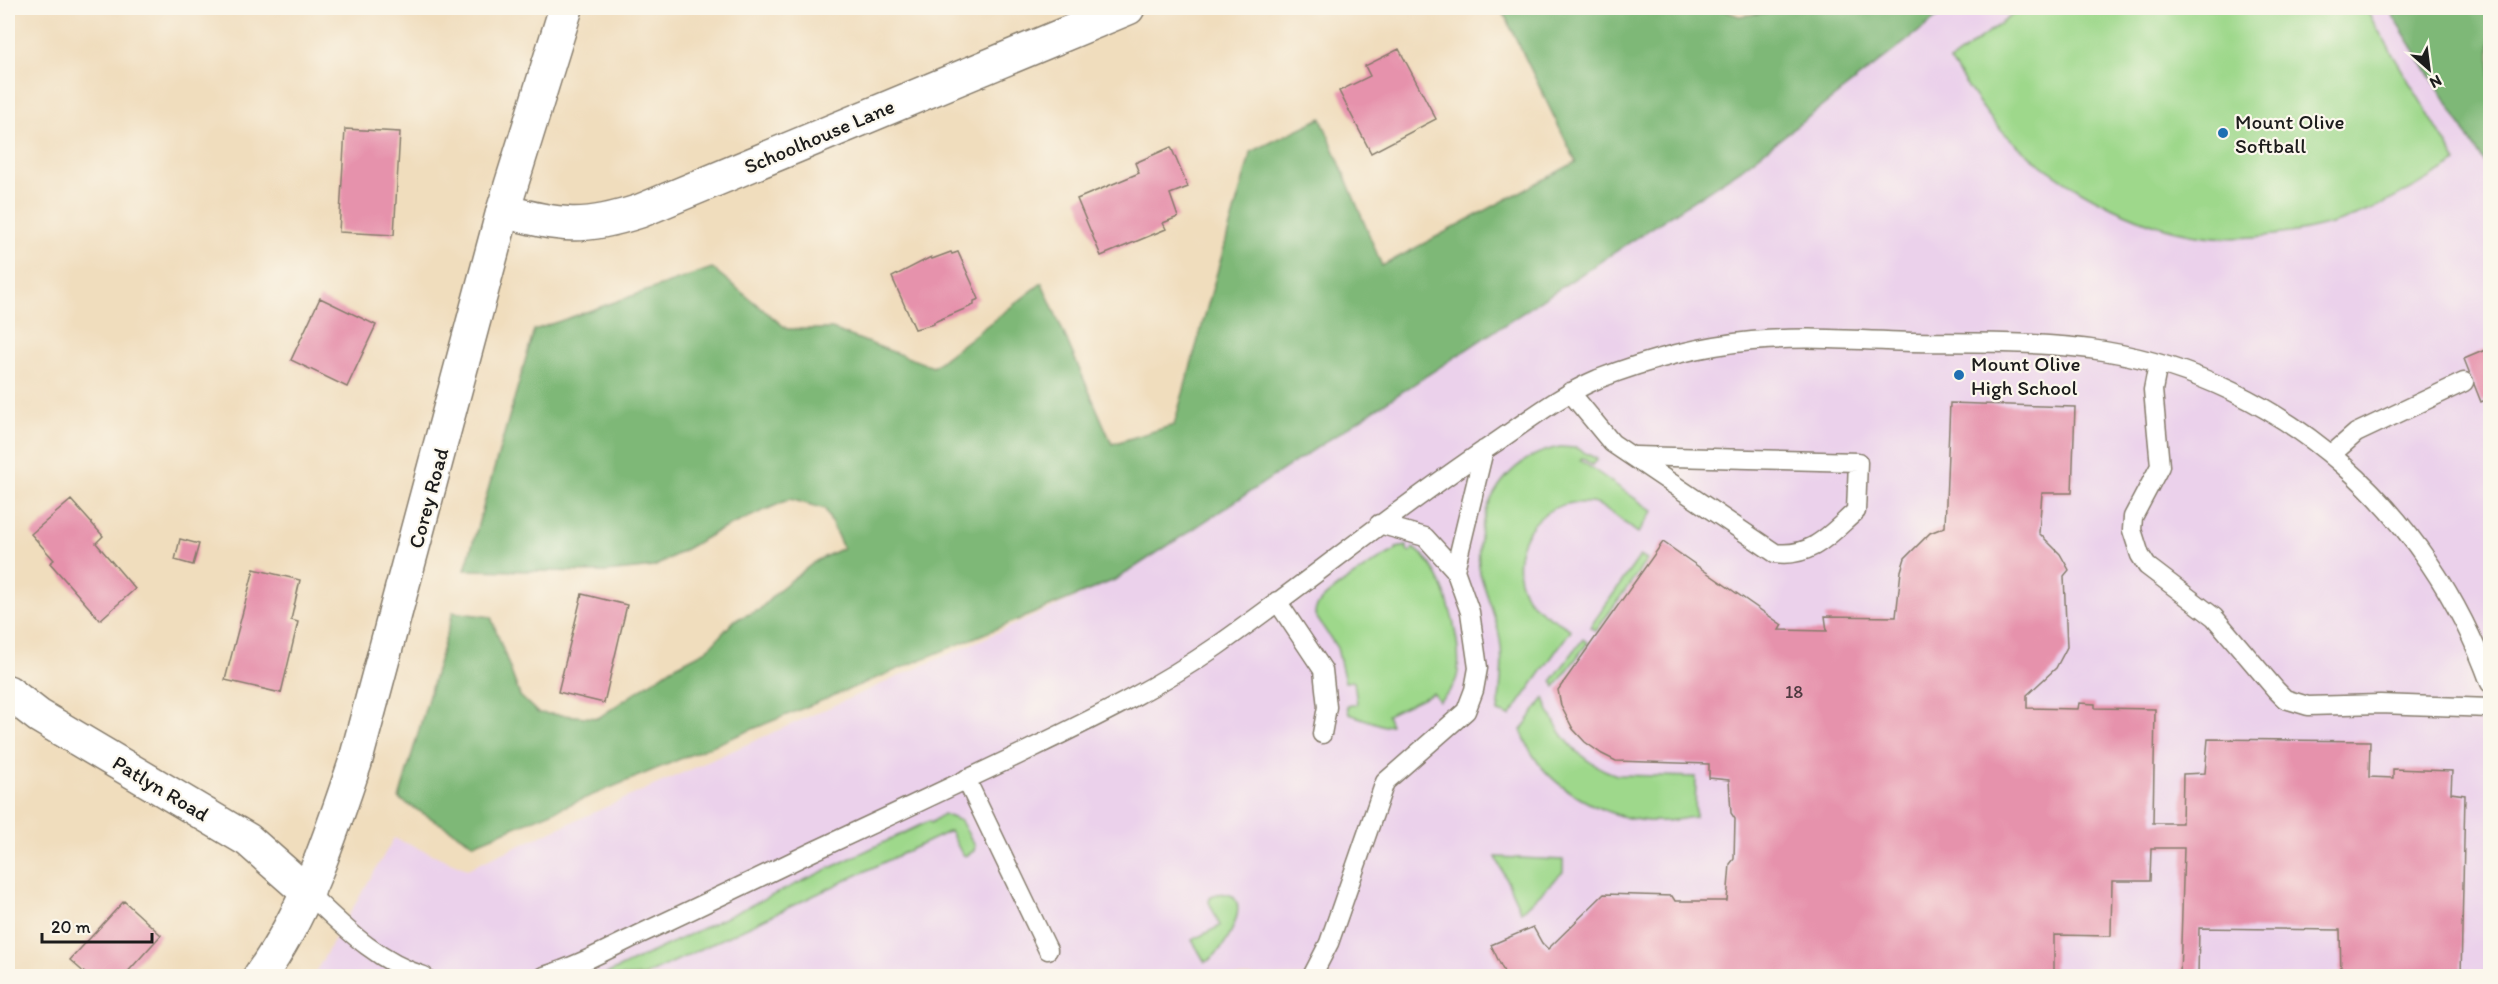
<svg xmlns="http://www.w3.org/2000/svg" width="2498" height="984" viewBox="0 0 2498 984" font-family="Itim,sans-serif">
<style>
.built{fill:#ebd1eb}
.green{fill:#9ed88b;stroke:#5d7a54;stroke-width:1.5}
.forest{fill:#7eb877;stroke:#4d6a4a;stroke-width:1.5}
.building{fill:#e692ac}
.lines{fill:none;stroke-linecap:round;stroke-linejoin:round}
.service-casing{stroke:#867c6c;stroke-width:21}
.minor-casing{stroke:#867c6c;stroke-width:36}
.tertiary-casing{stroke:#867c6c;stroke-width:36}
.service{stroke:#fff;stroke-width:18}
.minor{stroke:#fff;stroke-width:33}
.tertiary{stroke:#fff;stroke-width:33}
.poi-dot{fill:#1f6fb2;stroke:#fbf7ec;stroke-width:2}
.labels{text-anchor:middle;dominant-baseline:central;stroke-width:4.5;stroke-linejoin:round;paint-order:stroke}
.number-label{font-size:18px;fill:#4e3a40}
.poi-label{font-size:21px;fill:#1c1c1c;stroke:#fbf7ec;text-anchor:start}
.street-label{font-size:21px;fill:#1c1c1c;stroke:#fbf7ec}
</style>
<rect width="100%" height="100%" fill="#fbf7ec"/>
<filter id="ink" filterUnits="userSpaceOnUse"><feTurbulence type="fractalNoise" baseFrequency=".0167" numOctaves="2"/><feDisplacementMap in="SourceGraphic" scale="12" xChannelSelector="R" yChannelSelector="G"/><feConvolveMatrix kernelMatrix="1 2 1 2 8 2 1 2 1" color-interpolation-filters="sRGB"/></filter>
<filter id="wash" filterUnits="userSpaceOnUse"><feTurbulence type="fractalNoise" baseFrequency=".008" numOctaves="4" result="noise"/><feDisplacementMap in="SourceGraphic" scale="24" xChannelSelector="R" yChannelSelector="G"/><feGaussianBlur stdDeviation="1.35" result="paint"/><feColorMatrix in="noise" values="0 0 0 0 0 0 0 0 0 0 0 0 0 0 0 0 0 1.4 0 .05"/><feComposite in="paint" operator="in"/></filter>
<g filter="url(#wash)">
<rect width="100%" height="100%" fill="#f0ddbd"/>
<path class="built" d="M1949,8H2388L2490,172V976H313L394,838L467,869L1117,579L1740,170Z"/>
<path class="green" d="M2022,8H2365L2457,162C2429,178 2400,197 2370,210C2320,232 2244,244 2191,234C2121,221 2039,173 1992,120C1977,102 1964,80 1950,61Z
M1560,447L1576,448L1597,459L1592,465L1582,458L1580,460L1653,511L1638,533C1625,524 1610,509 1596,504C1589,502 1581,503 1573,503C1536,507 1512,545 1520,580C1522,587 1525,596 1530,601C1540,613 1558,621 1571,630L1510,716L1498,712C1500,688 1504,663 1500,639C1496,616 1486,595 1480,573C1477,559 1479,545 1481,531C1489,488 1516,455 1560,447Z
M1407,546V551L1411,552L1413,548C1443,563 1462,639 1458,671C1457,684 1448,694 1439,701L1433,693L1387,715L1391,725L1384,726L1349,714L1347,706L1357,704L1354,681L1345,682L1337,648L1315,615C1315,610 1316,606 1320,602C1333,587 1379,559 1396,550V548Z
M1640,556L1647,560L1596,631L1590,627Z
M1583,639L1588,643L1586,645L1555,687L1552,680Z
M1544,698C1556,734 1580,763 1617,775L1696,777L1695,817C1685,818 1674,821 1663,821C1618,824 1557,794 1533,755C1528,748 1525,739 1521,730Z
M943,814L961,821L975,846L974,851L966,856L962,854L950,831L644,976H602L929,821L931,823Z
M1496,857L1563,860V872L1521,912Z
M1217,894C1261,888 1224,956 1205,962L1192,940L1220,926L1209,902L1210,898Z"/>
<path class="forest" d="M1501,8H1717L1739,16L1802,8H1949L1740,170L1117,579L474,844L399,799L453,612L491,617L520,696L538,713L598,718L672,668L707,650L735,620L759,610L780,589L816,561L843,548L825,509L790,499L716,532L654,567L606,572L465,570L534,330L712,268L787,329H832L933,367L1042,283L1112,444L1174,425L1251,152L1321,118L1382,266L1576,162Z
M2388,8H2490V172Z"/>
<g id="blocks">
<path class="building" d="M1399,49L1436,119L1371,153L1339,91L1370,76L1365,66Z
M345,129L400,132L394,235L339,232Z
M1171,147L1188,187L1170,194L1178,217L1163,223L1166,229L1101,256L1077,199L1139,173L1135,163Z
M951,252L952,254L958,252L979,299L974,301V305L934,322V324L915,329L892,277L931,257L932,259Z
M320,298L376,325L347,387L291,360Z
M2490,348V398L2481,402L2464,359Z
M1950,403L2075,407L2072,493H2042L2039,533L2060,554L2069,570L2064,576L2067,647L2056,668L2027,695V708L2078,709L2079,703L2095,704V708L2155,709L2153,823H2182L2183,774L2205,773L2208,739L2370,741L2369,777L2393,778V769L2452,771L2451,793L2465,795L2461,976H2341L2340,930L2199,928L2198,976H2180L2184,848H2151L2150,881H2112L2111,936L2054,935V976H1500L1504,972L1491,945L1533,927L1542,943L1548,949L1604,894L1672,896L1675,901H1727L1730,864L1734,859L1735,819L1731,813L1729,780L1709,778V764L1616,761L1602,754L1585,742L1573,729L1561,706L1558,690L1663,542L1782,625L1779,630L1827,631L1825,616L1896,617L1901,571L1905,558L1930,533L1945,527Z
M71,500L103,536L96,543L135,589L100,620L50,563L54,560L31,534Z
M180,539L199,544L193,565L175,560Z
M254,569L300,580L291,620L298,622L281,693L225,680Z
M582,594L627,605L604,703L558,692Z
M124,901L161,935L124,976H88L70,960Z"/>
</g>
</g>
<g filter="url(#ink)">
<use href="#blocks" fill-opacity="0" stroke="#867c6c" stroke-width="1.5"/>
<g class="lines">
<g class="service-casing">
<path id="service" d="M2158,364L2153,390L2160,466L2133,517L2132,530L2140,555L2147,566L2214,617L2276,690L2285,699L2308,706L2380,704L2490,708
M1570,392L1612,443L1775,553C1812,558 1831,533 1856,511L1858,462L1635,456
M2332,454L2356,433L2464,382
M1455,570L1484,450
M1277,601L1323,670L1327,707L1322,734
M966,779L1048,950
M308,893C342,925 377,962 424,976
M544,976C577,966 607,950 638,935C696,908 754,880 812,852C881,820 949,788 1018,755C1086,722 1154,690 1217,646C1310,581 1397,508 1492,445C1526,422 1560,395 1598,379C1647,360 1700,346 1752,341C1805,336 1858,340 1911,342C1975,343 2041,341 2104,351C2286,381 2429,513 2490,683
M1312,976L1329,943L1385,782L1466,711L1474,690L1478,668L1470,612L1455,570L1425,537L1379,524"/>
</g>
<g class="minor-casing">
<path id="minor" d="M503,211C562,226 582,230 640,211L1128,8
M8,692L39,716L248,840L308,893"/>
</g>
<g class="tertiary-casing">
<path id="tertiary" d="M260,976C306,912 330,837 355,763L503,211L566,8"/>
</g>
<use href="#service" class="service"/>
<use href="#minor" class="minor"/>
<use href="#tertiary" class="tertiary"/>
</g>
</g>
<g class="poi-dot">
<circle cx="2223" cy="133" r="6"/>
<circle cx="1959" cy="375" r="6"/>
</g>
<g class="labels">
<g class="number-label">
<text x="1794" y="692">18</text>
</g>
<g class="poi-label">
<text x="2235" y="121">Mount Olive<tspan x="2235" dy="24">Softball</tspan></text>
<text x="1971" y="363">Mount Olive<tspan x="1971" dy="24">High School</tspan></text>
</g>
<g class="street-label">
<text transform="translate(819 136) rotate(-23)">Schoolhouse Lane</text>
<text transform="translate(428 498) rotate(-75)">Corey Road</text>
<text transform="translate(161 788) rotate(31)">Patlyn Road</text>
</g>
</g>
<rect width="2498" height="984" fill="none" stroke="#fbf7ec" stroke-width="30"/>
<g transform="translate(2429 69) rotate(152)" stroke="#fbf7ec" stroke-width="4.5" paint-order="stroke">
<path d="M0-4.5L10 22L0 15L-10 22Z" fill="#1c1c1c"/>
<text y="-9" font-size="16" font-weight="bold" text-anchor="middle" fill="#1c1c1c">N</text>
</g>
<path d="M42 933v9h110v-9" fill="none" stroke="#1c1c1c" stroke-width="3"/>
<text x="51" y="933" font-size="18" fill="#1c1c1c" stroke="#fbf7ec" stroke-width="4.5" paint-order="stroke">20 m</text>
</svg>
